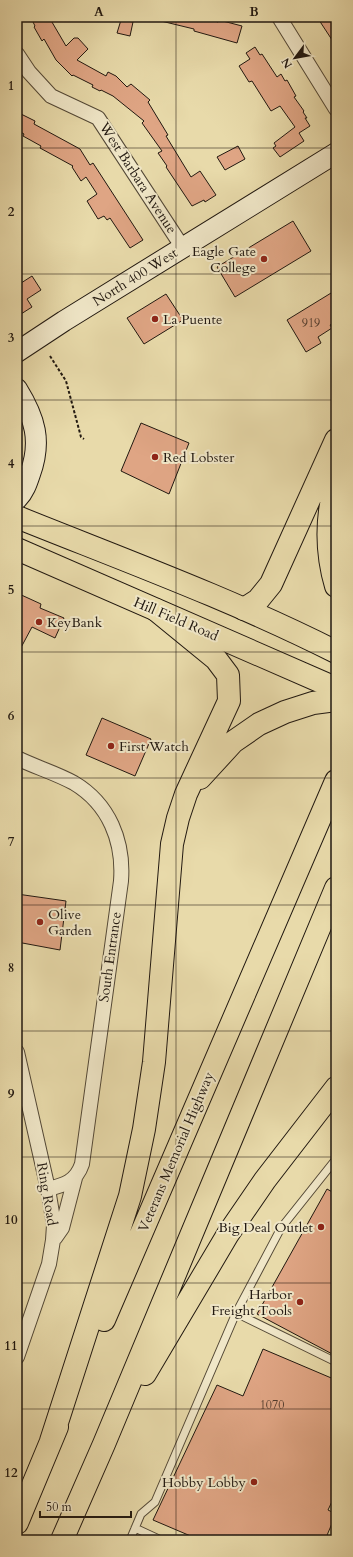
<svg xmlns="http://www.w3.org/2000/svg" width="353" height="1557" viewBox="0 0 353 1557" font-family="Cardo,serif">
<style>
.building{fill:#dfa584;stroke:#211810}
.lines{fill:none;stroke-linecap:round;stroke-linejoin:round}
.lane-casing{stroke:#534836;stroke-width:9}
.street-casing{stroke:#534836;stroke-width:16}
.secondary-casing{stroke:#211810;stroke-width:22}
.primary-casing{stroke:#211810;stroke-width:24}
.highway-casing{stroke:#211810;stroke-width:24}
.path{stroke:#211810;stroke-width:2;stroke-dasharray:3 2;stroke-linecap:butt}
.lane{stroke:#f0e7c8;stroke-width:7}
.street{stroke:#f0e7c8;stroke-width:14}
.secondary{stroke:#f0e7c8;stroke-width:20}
.primary{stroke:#e8daaa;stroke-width:22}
.highway{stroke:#e8daaa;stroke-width:22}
.grid{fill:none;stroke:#211810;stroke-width:1;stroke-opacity:0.55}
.poi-dot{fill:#8f2418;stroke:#f0e7c8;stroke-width:1.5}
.labels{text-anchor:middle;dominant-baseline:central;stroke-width:4;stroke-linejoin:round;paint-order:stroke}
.number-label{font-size:12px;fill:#503b2d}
.street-label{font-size:14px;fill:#211810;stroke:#f0e7c8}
.poi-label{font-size:14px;fill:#211810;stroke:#f0e7c8;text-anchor:start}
.neatline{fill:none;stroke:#211810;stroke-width:1.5}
.grid-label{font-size:13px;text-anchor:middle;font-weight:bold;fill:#211810}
</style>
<rect width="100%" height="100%" fill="#e8daaa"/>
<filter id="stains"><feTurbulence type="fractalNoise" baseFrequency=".005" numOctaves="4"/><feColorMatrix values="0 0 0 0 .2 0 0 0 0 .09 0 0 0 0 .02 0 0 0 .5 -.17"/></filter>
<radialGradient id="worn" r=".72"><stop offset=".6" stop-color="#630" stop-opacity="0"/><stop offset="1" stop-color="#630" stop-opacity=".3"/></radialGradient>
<path class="building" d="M38,17H49L66,46L74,38H78L88,49L77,60L106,76L108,72L116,76L127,87L131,84L150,100L148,102L168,135L166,136L191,177L200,171L216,195L205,202L204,200L192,206L166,167L167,166L158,153L162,151L142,123L144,121L113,96L101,90L100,91L92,87L93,85L73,75L72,76L56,60L44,39L42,41L34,27L35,26L32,20Z
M161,17H202L218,22L219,20L242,26L237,43L194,31V29L161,21Z
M317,17H336V46Z
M121,20L133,22L130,36L117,33Z
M255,47L260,55L262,54L277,77L281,74L285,81L287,80L296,96L294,97L304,111L303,112L307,118H305L310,126L299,133L304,141L280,157L273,148L276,146L274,143L295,127L280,106L271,111L252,81L249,82L239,66L250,59L246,53Z
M17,112L35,121L34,124L80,149L90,165L93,163L143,240L130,248L110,218L107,220L104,216L98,219L87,201L97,194L86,177L81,181L72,167L73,166L40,148L41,146L23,136L24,134L17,130Z
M238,146L245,159L225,170L217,157Z
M293,221L311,251L235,297L217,267Z
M32,276L41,290L27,299L32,307L21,314L17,308V283L18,285Z
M336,290V321L330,325L332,328L318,337L321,343L306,352L287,320Z
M166,294L183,320L144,344L127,318Z
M141,423L189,443L169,494L121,471Z
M17,593L41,604L40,608L64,618L55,638L32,627L17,655Z
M102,718L151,739L135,776L86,755Z
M17,894L66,901L60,950L17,942Z
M327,1189L336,1194V1356L257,1314Z
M263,1349L336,1380V1493L328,1510L336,1514L325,1540H200L153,1520L217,1385L243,1396Z"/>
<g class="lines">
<g class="lane-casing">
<path id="lane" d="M236,1313L336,1362
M135,1528L161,1540
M130,1540L141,1514L155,1502L236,1313L281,1228L336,1159"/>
</g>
<g class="street-casing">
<path id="street" d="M279,17L336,109
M17,54L29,72L51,96L98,118L183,248
M17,758C35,767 56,773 74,783C109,804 124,841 121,881L82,1164C76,1182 64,1185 48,1189
M17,1052L48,1189L54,1225L53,1240L49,1264L17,1357
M55,1238L62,1228L75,1178"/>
</g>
<g class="secondary-casing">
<path id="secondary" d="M17,352L64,321L336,153
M17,389C35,418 42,441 30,474C27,483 24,492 17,499"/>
</g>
<g class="primary-casing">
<path id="primary" d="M17,517C124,560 233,600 336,652
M17,549L333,687"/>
</g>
<g class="highway-casing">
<path id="highway" d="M336,482C326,517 326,552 336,586
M244,609L258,600L271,584L336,440
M200,778L233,742L259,724L285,712L313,703L336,700
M104,1320L336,781
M145,1374L228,1234L265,1180L336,1088
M51,1441L130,1196L144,1129L154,1062L172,844L178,818L186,794L229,701L228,675L216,659L156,610
M17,1523L57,1427
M62,1540L104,1444L336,888"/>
</g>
<path class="path" d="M50,356L66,381L81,437L84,439"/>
<use href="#lane" class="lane"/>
<use href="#street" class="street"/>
<use href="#secondary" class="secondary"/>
<use href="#primary" class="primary"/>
<use href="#highway" class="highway"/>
</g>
<path class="grid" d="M176,17V1540M17,148H336M17,274H336M17,400H336M17,526H336M17,652H336M17,778H336M17,905H336M17,1031H336M17,1157H336M17,1283H336M17,1409H336"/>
<g class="poi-dot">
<circle cx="264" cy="259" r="4"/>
<circle cx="155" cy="319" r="4"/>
<circle cx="155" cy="457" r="4"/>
<circle cx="39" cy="622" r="4"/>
<circle cx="111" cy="746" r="4"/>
<circle cx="40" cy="922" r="4"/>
<circle cx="321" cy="1227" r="4"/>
<circle cx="300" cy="1302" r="4"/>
<circle cx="254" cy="1482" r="4"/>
</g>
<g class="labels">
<g class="number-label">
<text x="311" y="323">919</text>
<text x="272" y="1405">1070</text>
</g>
<g class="street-label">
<text transform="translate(138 178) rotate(57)">West Barbara Avenue</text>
<text transform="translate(135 277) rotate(-32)">North 400 West</text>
<text transform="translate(176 619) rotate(23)">Hill Field Road</text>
<text transform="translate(110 957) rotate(-82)">South Entrance</text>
<text transform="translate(176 1152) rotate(-67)">Veterans Memorial Highway</text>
<text transform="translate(47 1194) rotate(80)">Ring Road</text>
</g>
<g class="poi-label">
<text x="256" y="251" text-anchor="end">Eagle Gate<tspan x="256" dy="16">College</tspan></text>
<text x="163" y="319">La Puente</text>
<text x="163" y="457">Red Lobster</text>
<text x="47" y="622">KeyBank</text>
<text x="119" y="746">First Watch</text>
<text x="48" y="914">Olive<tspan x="48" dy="16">Garden</tspan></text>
<text x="313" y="1227" text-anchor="end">Big Deal Outlet</text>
<text x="292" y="1294" text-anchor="end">Harbor<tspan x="292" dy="16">Freight Tools</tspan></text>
<text x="246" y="1482" text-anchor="end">Hobby Lobby</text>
</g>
</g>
<rect width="353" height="1557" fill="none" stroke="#e8daaa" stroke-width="44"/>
<g transform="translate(295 58) rotate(238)" stroke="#f0e7c8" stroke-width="3" paint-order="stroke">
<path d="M0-3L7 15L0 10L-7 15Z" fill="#211810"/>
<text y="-6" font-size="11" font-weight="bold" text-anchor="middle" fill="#211810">N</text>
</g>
<path d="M40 1511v6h91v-6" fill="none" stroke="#211810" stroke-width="2"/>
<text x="46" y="1511" font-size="12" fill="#211810" stroke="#f0e7c8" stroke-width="3" paint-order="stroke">50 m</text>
<rect x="22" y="22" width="309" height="1513" class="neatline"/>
<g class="grid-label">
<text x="99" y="16">A</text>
<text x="254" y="16">B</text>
<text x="11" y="90">1</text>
<text x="11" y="216">2</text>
<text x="11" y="342">3</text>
<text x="11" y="468">4</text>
<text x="11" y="594">5</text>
<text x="11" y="720">6</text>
<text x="11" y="846">7</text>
<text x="11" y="972">8</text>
<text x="11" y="1098">9</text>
<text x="11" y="1224">10</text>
<text x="11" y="1350">11</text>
<text x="11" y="1477">12</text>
</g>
<rect width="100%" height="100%" filter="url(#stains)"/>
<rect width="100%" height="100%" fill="url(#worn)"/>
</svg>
